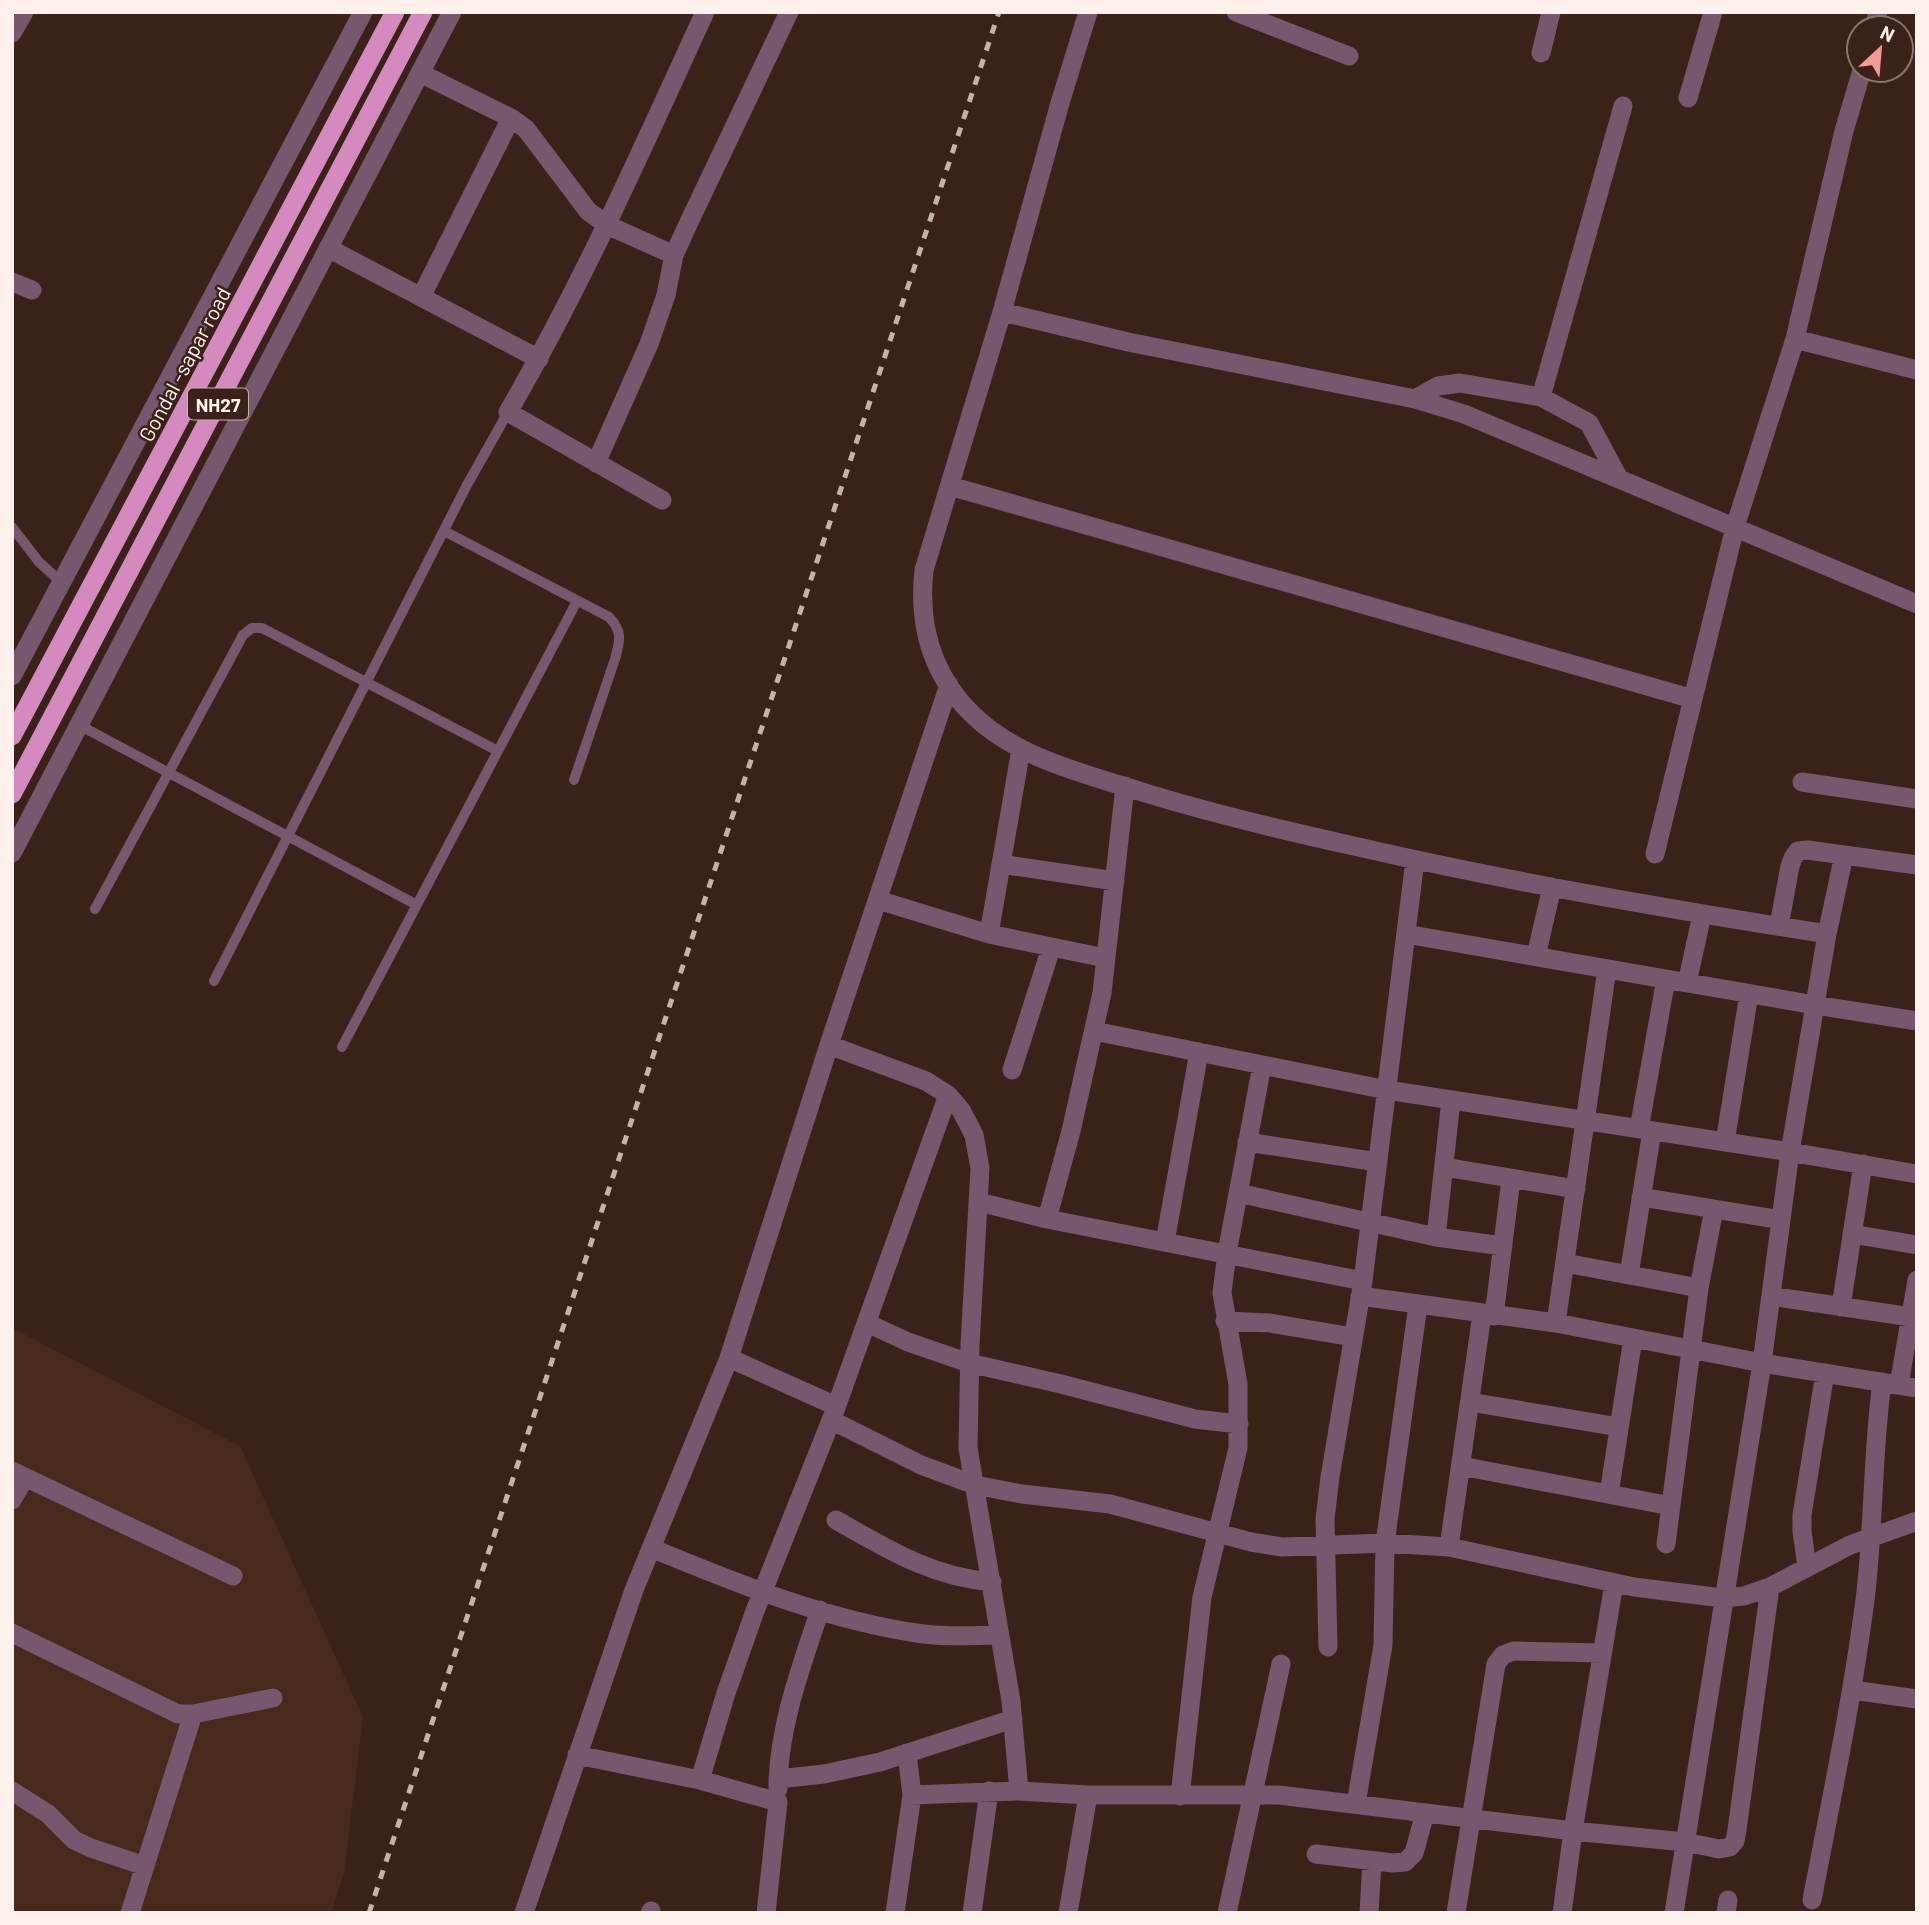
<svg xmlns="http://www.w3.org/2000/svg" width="1929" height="1925" viewBox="0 0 1929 1925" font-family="Barlow,sans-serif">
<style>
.built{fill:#472a1c}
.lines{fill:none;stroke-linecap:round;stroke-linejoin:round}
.service{stroke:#77576d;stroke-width:10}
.minor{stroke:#77576d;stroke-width:19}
.tertiary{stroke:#77576d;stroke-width:19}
.trunk{stroke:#d48abe;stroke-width:19}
.rail{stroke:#c4b3ac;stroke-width:5;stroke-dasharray:9 9;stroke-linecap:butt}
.labels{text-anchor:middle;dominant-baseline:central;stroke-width:5;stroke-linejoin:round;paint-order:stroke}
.shield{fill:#3a2218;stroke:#c3b3ac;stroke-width:2}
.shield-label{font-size:19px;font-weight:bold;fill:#fef1eb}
.street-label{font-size:21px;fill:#fef1eb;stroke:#3a2218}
</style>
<rect width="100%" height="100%" fill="#3a2218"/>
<path class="built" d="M12,1328L240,1446L363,1717L344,1873L331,1913H12Z"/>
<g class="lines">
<path class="service" d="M12,527L39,562L62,583
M444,531L609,617C623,632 620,640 615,659L574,780
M79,725L417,905
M95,909L243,635L252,628H262L498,751
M214,981L467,485L508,412
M342,1047L577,601"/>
<path class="minor" d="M1088,12L1060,103L1002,312L924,570C918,625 931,674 972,714C1015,757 1082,773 1139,791C1210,813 1281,830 1354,846C1510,882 1668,909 1827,934L1844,855L1917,865
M1236,12L1349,56
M1874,28L1878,12
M12,33L24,12
M1541,53L1551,12
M420,73L511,118L526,129L588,211L607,225L674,255
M1688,98L1713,12
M328,248L539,359
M12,282L32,290
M421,297L511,118
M1002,312L1128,342L1415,399L1464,414L1917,604
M1795,339L1917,370
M1541,397L1623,106
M1415,399L1438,386L1460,383L1541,397L1589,423L1618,477
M596,463L649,344L666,295L674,255L690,220L789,12
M950,486L1693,699
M662,500L508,412C583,283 643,147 705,12
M1802,782L1917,799
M1655,854L1735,527L1795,339L1844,131L1862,70
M1001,864L1115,881
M878,900L989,934L1105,958
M1779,926L1790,866L1793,858L1798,851L1808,850L1844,855
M989,934L1021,749
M1406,934L1815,1005L1917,1021
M1536,956L1552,887
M1687,983L1702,915
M1094,1031L1387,1090L1790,1152L1917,1174
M829,1045L926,1081L948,1095L961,1110L974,1135L980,1168L970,1345L968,1448L1011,1701L1019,1791
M1012,1070L1051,948
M1639,1129L1666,979
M1247,1142L1378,1162
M1725,1142L1749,994
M1444,1167L1576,1189
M1238,1193L1436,1237L1503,1246
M1641,1197L1781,1220
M979,1202L1047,1219L1363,1281
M1047,1219L1071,1131L1102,993L1125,786
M1852,1234L1917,1245
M1436,1237L1451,1100
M1165,1242L1199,1052
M1565,1263L1699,1288
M1629,1275L1652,1131
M1360,1296L1556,1323L1762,1363L1790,1152L1827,934
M1771,1296L1911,1317
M1841,1307L1863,1164
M1494,1316L1511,1179
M1225,1321L1270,1323L1353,1337
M867,1323L908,1342L969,1363L1061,1384L1195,1419L1239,1424
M1556,1323L1607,969
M729,1358L836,1406
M1899,1385L1917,1280
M1470,1402L1619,1427
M831,1420L921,1465L975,1485L1022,1494L1110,1504L1251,1542L1282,1547L1385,1543L1449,1547L1634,1587L1722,1598L1744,1596L1770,1587L1850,1545L1917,1521
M1461,1466L1671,1506
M12,1471L233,1576
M1609,1494L1633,1338
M12,1500L25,1477
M836,1520C887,1549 932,1577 992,1582
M1666,1544L1699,1288L1714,1209
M1449,1547L1482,1314
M651,1548C738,1584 829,1621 923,1634C948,1637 974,1636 999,1635
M1807,1567L1802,1531V1515L1825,1373
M12,1633L178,1714H193L273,1698
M1328,1647L1325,1519L1330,1477L1363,1281L1415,860
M1852,1690L1917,1699
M577,1755L700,1780L778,1802L766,1913
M778,1779L824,1774L880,1762L1013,1719
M700,1780L726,1693L755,1611L834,1413L948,1095
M778,1789C778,1728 801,1667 820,1610
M12,1791L48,1814L74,1840L91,1848L145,1866
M912,1795L1019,1791L1088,1795H1279L1573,1831L1685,1842L1719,1849L1730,1847L1735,1841L1737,1830L1770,1587
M1180,1796L1202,1597L1238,1448V1384L1222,1293L1227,1253L1262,1065
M1356,1804L1383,1645L1385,1543L1418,1305
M1316,1854L1393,1863L1405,1862L1414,1853L1425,1813
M1812,1900C1831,1800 1852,1701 1865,1600C1874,1528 1872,1455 1882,1382
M130,1913L193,1714
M524,1913L634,1590L729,1358L829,1045L949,685
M650,1913L651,1911
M895,1913L912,1795L907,1753
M972,1913L989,1791
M1068,1913L1088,1795
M1227,1913L1281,1664
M1369,1913L1372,1861
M1456,1913L1496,1664L1503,1655L1513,1651L1602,1653
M1562,1913L1573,1831L1614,1583
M1674,1913L1762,1363L1917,1388
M1726,1913L1728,1900"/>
<path class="tertiary" d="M12,676L363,12
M12,853L452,12"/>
<path class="trunk" d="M12,736L395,12
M12,794L423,12"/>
<path class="rail" d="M369,1913L999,12"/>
</g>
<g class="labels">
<rect class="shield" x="188" y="388.5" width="60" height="31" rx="5"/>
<g class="shield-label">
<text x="218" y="404">NH27</text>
</g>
<g class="street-label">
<text transform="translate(184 364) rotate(-62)">Gondal -sapar road</text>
</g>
</g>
<rect width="1929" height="1925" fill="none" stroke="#fef1eb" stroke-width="28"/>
<g transform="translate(1880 49) rotate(26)"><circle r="33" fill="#3a2218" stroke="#88756c" stroke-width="2"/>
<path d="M0-5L12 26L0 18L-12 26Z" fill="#f59b97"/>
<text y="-10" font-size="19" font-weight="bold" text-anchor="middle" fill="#fef1eb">N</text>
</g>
</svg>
